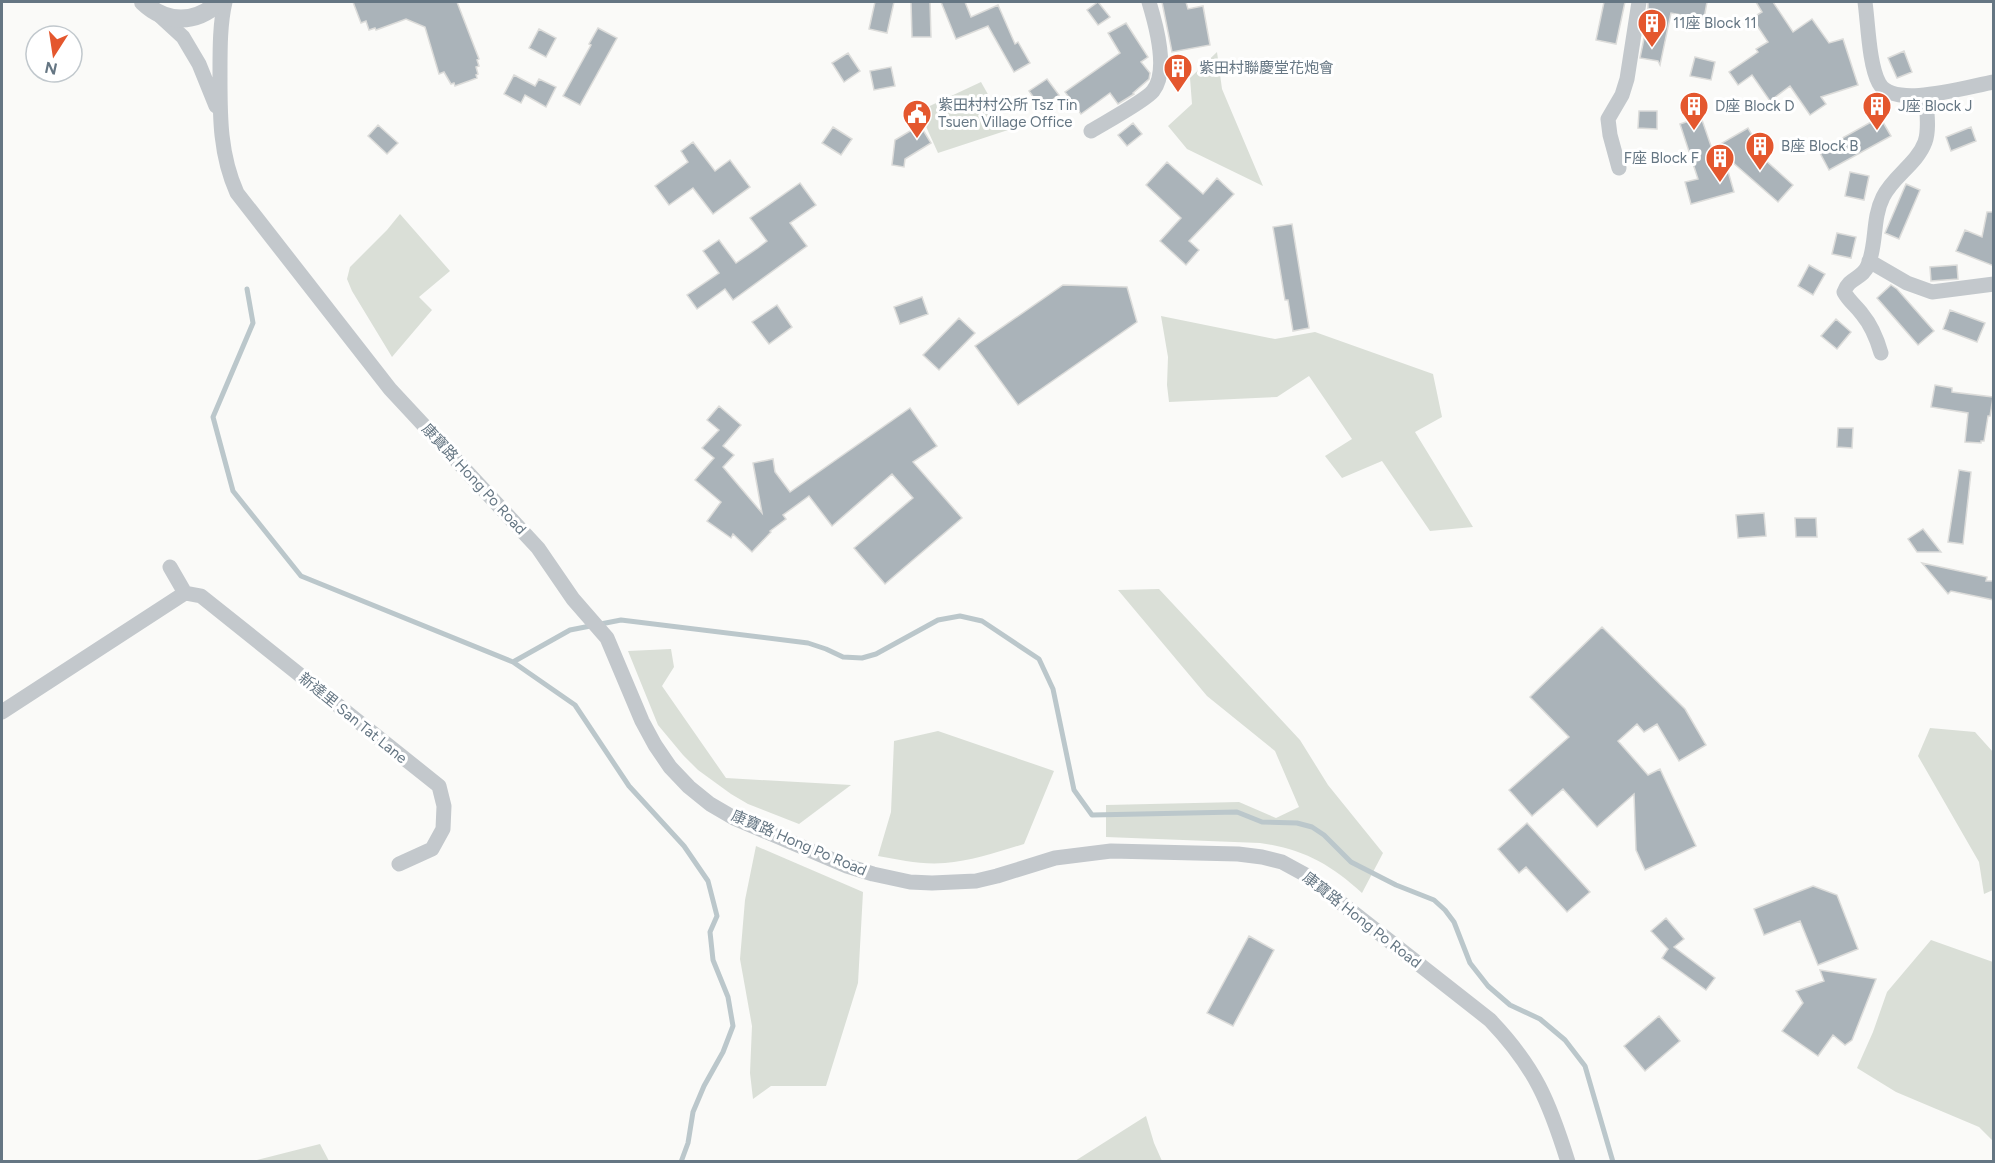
<svg xmlns="http://www.w3.org/2000/svg" width="1995" height="1163" viewBox="0 0 1995 1163" font-family="Figtree,'Noto Sans TC',sans-serif">
<style>
.green{fill:#dadfd7}
.lines{fill:none;stroke-linecap:round;stroke-linejoin:round}
.stream{stroke:#bbc7cb;stroke-width:5}
.building{fill:#aab3b9;stroke:#dcdcda;stroke-width:1.5}
.minor{stroke:#c3c8cc;stroke-width:15}
.tertiary{stroke:#c3c8cc;stroke-width:18}
.labels{text-anchor:middle;dominant-baseline:central;stroke-width:6;stroke-linejoin:round;paint-order:stroke}
.poi-label{font-size:15px;fill:#657683;stroke:#fff;text-anchor:start}
.street-label{font-size:15px;fill:#657683;stroke:#fff}
</style>
<rect width="100%" height="100%" fill="#fafaf8"/>
<path class="green" d="M1217,52L1222,89L1263,186L1187,149L1168,126L1192,104L1190,78Z
M981,82L1008,130L938,153L919,111Z
M400,214L450,271L419,297L432,310L392,357L352,291L347,279L350,267L387,230Z
M1161,316L1275,339L1315,332L1433,374L1442,417L1415,432L1473,527L1430,531L1382,461L1342,478L1325,456L1352,439L1309,376L1277,397L1169,402L1167,385L1168,357Z
M1159,589L1300,740L1328,785L1383,853L1362,893C1330,864 1303,849 1260,843L1106,837V805L1239,802L1276,818L1299,807L1275,751L1207,696L1118,590Z
M671,649L674,667L662,686L726,778L851,785L799,824L748,804L731,794L698,770L683,755L658,725L628,651Z
M1930,728L1975,732L1993,752V890L1984,894L1979,862L1918,756Z
M938,731L1054,771L1024,844C998,852 971,861 945,863C922,865 900,860 878,856L891,812L894,741Z
M756,846L863,892L858,983L826,1086H771L753,1099L750,1073L752,1026L740,959L745,900Z
M1931,940L1993,962V1141L1979,1127L1896,1092L1857,1068L1873,1032L1887,992Z
M1146,1116L1154,1143L1162,1161H1075Z
M320,1144L329,1161H253Z"/>
<g class="lines">
<path class="stream" d="M247,289L253,323L213,417L233,491L301,576L513,662L570,630L621,620L808,643L826,649L843,657L862,658L876,654L938,620L960,616L982,621L1039,659L1053,689L1074,790L1092,815L1237,812L1262,822L1297,823L1312,827L1324,835L1351,862L1396,885L1434,900L1445,910L1454,922L1470,963L1488,986L1510,1005L1540,1019L1565,1040L1585,1066L1613,1162
M513,662L575,705L629,786L684,846L708,881L717,916L710,932L713,960L728,997L733,1026L723,1052L704,1086L693,1112L688,1143L681,1162"/>
</g>
<path class="building" d="M353,2H457L479,59L477,60L479,66L476,67L478,74L476,75L477,78L455,86L454,83L451,84L444,72L439,74L425,27L406,19L376,30L375,28L369,30L366,21L361,23Z
M875,2H894L887,33L869,29Z
M911,2H930L931,37H912Z
M941,2H965L971,17L998,5L1015,44L1018,42L1030,63L1014,72L988,26L956,39Z
M1098,2L1110,17L1098,25L1087,10Z
M1162,2H1186L1188,9L1203,6L1210,45L1172,52Z
M1604,2H1625L1616,44L1596,40Z
M1648,2H1707L1704,19L1671,13L1660,65L1658,61L1640,58L1650,9H1648Z
M1756,2H1773L1793,32L1812,19L1829,43L1843,39L1858,85L1821,97L1826,104L1810,115L1790,86L1770,101L1752,75L1738,85L1729,72L1758,52L1756,49L1768,42L1752,18L1762,12Z
M1126,23L1148,57L1141,62L1150,73L1149,79L1133,93L1134,94L1118,104L1110,93L1081,114L1065,92L1120,53L1108,33Z
M598,28L617,38L580,105L563,96L591,45L589,44Z
M539,29L556,38L546,57L529,48Z
M1904,51L1912,72L1897,78L1888,58Z
M848,53L860,71L844,82L832,63Z
M1695,57L1715,62L1711,80L1690,76Z
M891,67L895,86L874,90L870,71Z
M514,75L535,86L539,79L556,87L546,107L525,95L521,103L504,94Z
M1047,79L1059,95L1041,108L1029,91Z
M1639,111H1657V129L1638,128Z
M1701,117L1712,149L1748,128L1759,147L1754,150L1793,185L1778,202L1723,154L1734,192L1691,204L1685,182L1698,179L1680,124Z
M1880,117L1891,136L1829,170L1819,151Z
M1133,123L1142,134L1127,146L1118,135Z
M378,125L398,143L387,154L368,136Z
M920,125L931,143L905,159L904,167L892,165L895,140Z
M833,127L852,139L841,155L822,143Z
M1971,127L1976,141L1951,151L1946,137Z
M693,142L715,171L730,160L750,187L713,214L693,188L669,205L655,186L688,162L681,151Z
M1167,162L1203,194L1217,178L1234,194L1189,241L1199,250L1186,265L1160,241L1181,218L1146,185Z
M1850,172L1869,176L1864,200L1845,196Z
M800,183L816,205L790,223L807,246L733,300L725,289L697,309L687,295L719,273L703,251L719,240L736,263L758,248L767,241L750,218Z
M1906,184L1920,190L1899,239L1885,233Z
M1987,212H1994V266L1956,251L1965,230L1982,237Z
M1292,224L1309,328L1293,331L1288,300H1285L1273,227Z
M1837,233L1856,237L1851,258L1832,254Z
M1809,265L1825,274L1813,295L1798,286Z
M1957,265L1958,279L1931,281L1930,267Z
M1063,285L1127,287L1137,322L1018,405L975,346Z
M1891,285L1897,289L1934,331L1918,345L1877,298Z
M922,297L928,314L900,324L894,307Z
M777,305L792,327L769,344L752,322Z
M1950,310L1985,323L1977,342L1943,329Z
M959,318L975,333L939,370L923,355Z
M1836,319L1851,332L1837,349L1821,336Z
M1935,385L1952,388V392L1993,397L1990,416H1988L1984,441H1981V443L1965,442L1968,413L1931,407Z
M719,406L741,425L723,446L734,455L723,467L762,513L753,463L773,459L775,472L790,492L910,408L937,446L913,462L962,518L885,584L854,548L913,498L892,474L832,526L809,496L783,515L786,519L770,531L771,532L752,552L733,534L731,538L707,521L721,502L695,480L714,458L702,448L719,430L707,420Z
M1838,428H1853L1852,448L1837,447Z
M1959,470L1971,472L1963,544L1948,542Z
M1764,513L1766,536L1738,538L1736,515Z
M1795,518H1816L1817,537H1796Z
M1923,529L1941,552H1917L1908,539Z
M1922,563L1987,577L1986,581H1994V600L1951,591L1948,594Z
M1602,627L1685,709L1706,745L1679,761L1657,724L1644,732L1637,724L1618,741L1648,775L1660,769L1696,846L1645,870L1636,850L1634,794L1597,827L1563,789L1532,816L1509,790L1569,737L1530,697Z
M1527,823L1590,892L1567,912L1526,867L1519,873L1498,849Z
M1813,886L1837,895L1858,949L1818,965L1800,921L1764,935L1754,909Z
M1666,918L1684,939L1674,947L1715,978L1706,990L1662,958L1668,949L1651,931Z
M1249,936L1274,950L1233,1026L1207,1013Z
M1820,970L1876,979L1852,1040L1845,1045L1833,1035L1818,1056L1782,1031L1803,1003L1796,991L1824,981Z
M1659,1016L1680,1041L1645,1071L1624,1046Z"/>
<g class="lines">
<path class="minor" d="M225,2C220,23 220,48 220,71C220,113 219,153 237,193L390,389L538,548L573,599L607,638L642,721L655,745L670,767L689,787L710,804L734,818L847,866L873,874L910,882L932,883L976,881L997,876L1055,858L1111,851L1238,854L1262,857L1282,862L1304,874L1490,1020C1535,1067 1549,1101 1568,1162
M1865,2C1868,23 1869,65 1879,83C1893,110 1969,86 1994,82
M158,14L183,37L199,64L216,106
M1091,131C1104,123 1145,101 1153,91C1169,71 1156,25 1149,2
M1619,168L1610,135L1608,119L1622,95L1627,79L1639,2
M1869,261L1907,283L1932,292L1994,284
M1881,353C1877,339 1872,326 1862,314C1856,306 1849,301 1844,292C1849,277 1863,279 1868,265C1877,244 1872,219 1883,197C1893,176 1917,164 1925,142C1930,128 1926,109 1926,95
M170,567L185,593
M2,712L185,593L201,596L439,786L444,806L443,829L432,849L399,864"/>
<path class="tertiary" d="M143,2C166,24 196,24 219,2"/>
</g>
<defs>
<g id="building-pin" transform="scale(1.5)"><path d="M0 17L-7.5 6A9.5 9.5 0 1 1 7.5 6Z" fill="#e4572e" stroke="#fff"/><path d="M-4-6H4V6H1V3H-1V6H-4ZM-2.5-4.3h1.7v1.8h-1.7ZM.8-4.3h1.7v1.8H.8ZM-2.5-1h1.7V.8h-1.7ZM.8-1h1.7V.8H.8Z" fill="#fff"/></g>
<g id="civic-pin" transform="scale(1.5)"><path d="M0 17L-7.5 6A9.5 9.5 0 1 1 7.5 6Z" fill="#e4572e" stroke="#fff"/><path d="M-.6-6.5H3V-4.5H.6V-3L4-1V1h2V6H-6V1h2V-1L-.6-3ZM-1.2 2.5V6h2.4V2.5Z" fill="#fff"/></g>
</defs>
<g fill-rule="evenodd">
<use href="#building-pin" x="1652" y="23"/>
<use href="#building-pin" x="1178" y="68"/>
<use href="#building-pin" x="1694" y="106"/>
<use href="#building-pin" x="1877" y="106"/>
<use href="#civic-pin" x="917" y="114"/>
<use href="#building-pin" x="1760" y="146"/>
<use href="#building-pin" x="1720" y="158"/>
</g>
<g class="labels">
<g class="poi-label">
<text x="1673" y="23">11座 Block 11</text>
<text x="1199" y="68">紫田村聯慶堂花炮會</text>
<text x="938" y="105">紫田村村公所 Tsz Tin<tspan x="938" dy="17">Tsuen Village Office</tspan></text>
<text x="1715" y="106">D座 Block D</text>
<text x="1898" y="106">J座 Block J</text>
<text x="1781" y="146">B座 Block B</text>
<text x="1699" y="158" text-anchor="end">F座 Block F</text>
</g>
<g class="street-label">
<text transform="translate(474 479) rotate(47)">康寶路 Hong Po Road</text>
<text transform="translate(353 718) rotate(39)">新達里 San Tat Lane</text>
<text transform="translate(799 843) rotate(23)">康寶路 Hong Po Road</text>
<text transform="translate(1362 920) rotate(38)">康寶路 Hong Po Road</text>
</g>
</g>
<rect width="1995" height="1163" fill="none" stroke="#657683" stroke-width="6"/>
<g transform="translate(54 54) rotate(192)"><circle r="28" fill="#ffffff" stroke="#c1c8cd" stroke-width="1.5"/>
<path d="M0-4.5L10 22L0 15L-10 22Z" fill="#e4572e"/>
<text y="-9" font-size="16" font-weight="bold" text-anchor="middle" fill="#657683">N</text>
</g>
</svg>
